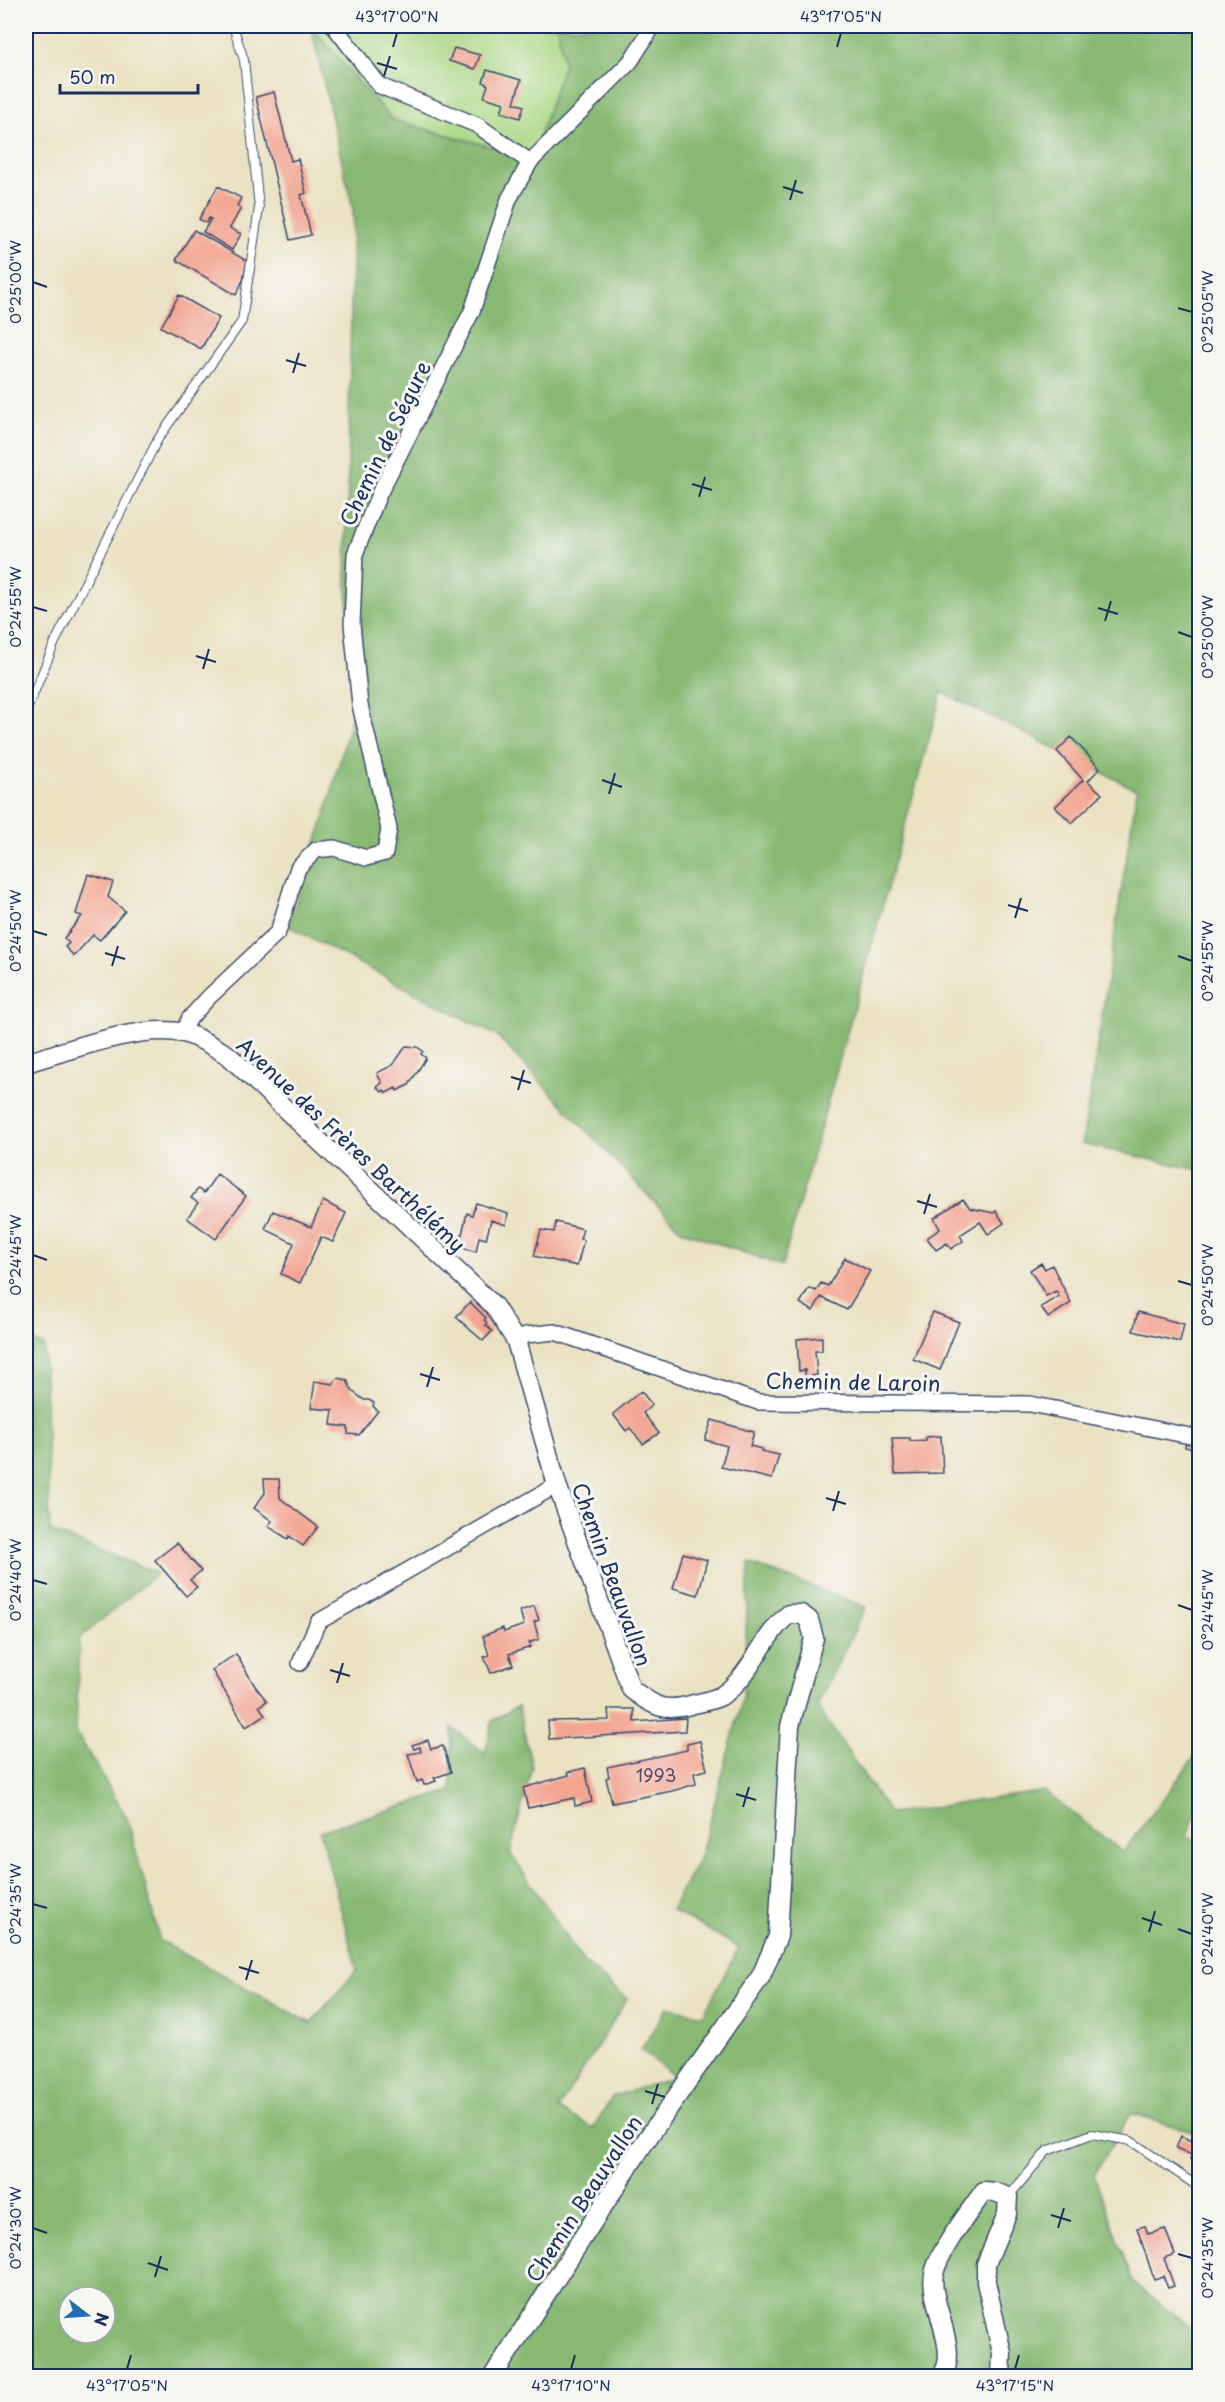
<svg xmlns="http://www.w3.org/2000/svg" width="1225" height="2402" viewBox="0 0 1225 2402" font-family="'Playpen Sans',sans-serif">
<style>
.green{fill:#aad986;stroke:#628472;stroke-width:1.5}
.forest{fill:#87b973;stroke:#517468;stroke-width:1.5;fill-rule:evenodd}
.building{fill:#f3a592}
.lines{fill:none;stroke-linecap:round;stroke-linejoin:round}
.service-casing{stroke:#3a4a6d;stroke-width:10}
.minor-casing{stroke:#3a4a6d;stroke-width:18}
.tertiary-casing{stroke:#3a4a6d;stroke-width:21}
.service{stroke:#fff;stroke-width:8}
.minor{stroke:#fff;stroke-width:15}
.tertiary{stroke:#fff;stroke-width:18}
.ticks{fill:none;stroke:#1b2f5e;stroke-width:2}
.labels{text-anchor:middle;dominant-baseline:central;stroke-width:6;stroke-linejoin:round;paint-order:stroke}
.number-label{font-size:18px;fill:#514c6b}
.street-label{font-size:21px;fill:#1b2f5e;stroke:#f6f6f2}
.neatline{fill:none;stroke:#1b2f5e;stroke-width:2}
.ticks-label{font-size:15px;text-anchor:middle;fill:#1b2f5e}
</style>
<rect width="100%" height="100%" fill="#f6f6f2"/>
<filter id="ink" filterUnits="userSpaceOnUse"><feTurbulence type="fractalNoise" baseFrequency=".0167" numOctaves="2"/><feDisplacementMap in="SourceGraphic" scale="12" xChannelSelector="R" yChannelSelector="G"/><feConvolveMatrix kernelMatrix="1 2 1 2 8 2 1 2 1" color-interpolation-filters="sRGB"/></filter>
<filter id="wash" filterUnits="userSpaceOnUse"><feTurbulence type="fractalNoise" baseFrequency=".008" numOctaves="4" result="noise"/><feDisplacementMap in="SourceGraphic" scale="24" xChannelSelector="R" yChannelSelector="G"/><feGaussianBlur stdDeviation="1.35" result="paint"/><feColorMatrix in="noise" values="0 0 0 0 0 0 0 0 0 0 0 0 0 0 0 0 0 1.4 0 .05"/><feComposite in="paint" operator="in"/></filter>
<g filter="url(#wash)">
<rect width="100%" height="100%" fill="#ebe2c2"/>
<path class="green" d="M310,26H557L564,64L533,158L392,120Z"/>
<path class="forest" d="M557,26H1199V1170L1082,1144L1137,790L942,692L782,1266L681,1230L497,1036L288,926L325,816L357,697L346,580L353,209L311,27L392,120L532,158L564,64Z
M26,1338L44,1346L50,1531L157,1573L79,1639L76,1732L127,1818L160,1941L311,2023L357,1970L320,1831L451,1791L452,1727L485,1754L492,1721L518,1706L532,1767L510,1853L583,1961L627,1999L558,2109L593,2128L612,2097L675,2077L641,2050L667,2007L703,2015L739,1947L671,1910L701,1854L743,1697L749,1563L866,1607L817,1706L890,1814L1044,1791L1123,1852L1199,1751V1806L1187,1836L1200,1842L1199,2134L1131,2113L1094,2175L1133,2282L1199,2335V2376H26ZM69,2297H105V2333H69Z"/>
<g id="blocks">
<path class="building" d="M454,48L480,55L475,69L449,61Z
M487,70L521,80L514,103L524,106L520,118L501,112L504,103L484,97L488,85L483,82Z
M274,92L291,161L298,159L306,193L301,195L311,235L290,240L256,97Z
M218,186L241,198L237,206L241,208L230,228L241,234L232,250L203,232L211,219L209,218L206,223L199,219Z
M194,230L247,261L243,280L236,295L176,260Z
M179,295L219,318L201,349L161,327Z
M1071,737L1100,768L1088,781L1102,794L1072,823L1055,807L1083,780L1057,751Z
M88,874L113,882L108,897L125,911L100,940L93,935L74,956L65,947L69,943L64,938L82,916L76,914Z
M406,1046L417,1047L423,1051L421,1054L426,1058L409,1085L397,1091L396,1088L386,1093L384,1090L382,1092L377,1087L382,1083L377,1073L393,1065Z
M217,1174L246,1196L216,1239L187,1218L198,1203L191,1198L198,1189L204,1193Z
M963,1199L970,1208L994,1213L996,1211L1004,1223L988,1234L980,1222L960,1235L963,1241L951,1249L947,1243L936,1250L927,1238L940,1229L934,1218Z
M323,1201L346,1213L333,1242L321,1237L300,1283L281,1274L294,1243L265,1229L273,1211L311,1227Z
M476,1203L508,1213L506,1225L491,1220L486,1239L479,1237L476,1252L459,1247L467,1213L472,1215Z
M556,1222L583,1229L580,1239L584,1240L577,1266L534,1256L541,1230L554,1232Z
M845,1258L870,1271L847,1310L821,1297L813,1311L800,1303L809,1288L816,1291L821,1283L828,1286Z
M1041,1263L1045,1269L1052,1265L1071,1303L1048,1318L1041,1307L1059,1296L1056,1291L1046,1296L1030,1270Z
M470,1302L486,1318L484,1320L487,1323L485,1325L492,1331L483,1341L456,1317Z
M933,1312L959,1322L940,1370L913,1359Z
M1138,1312L1184,1324L1180,1342L1133,1331Z
M822,1337V1351H815L817,1375L805,1377V1370L799,1371L797,1339Z
M338,1378L347,1380L352,1391L364,1400H369L374,1403L373,1406L378,1411L359,1435L348,1434V1427L331,1425L333,1410L311,1408L315,1381L333,1384Z
M641,1391L652,1405L643,1413L659,1433L643,1444L630,1428L626,1431L613,1414Z
M712,1420L754,1432L750,1446L762,1449L761,1451L779,1455L772,1479L721,1467L727,1446L705,1440Z
M941,1436L943,1473L895,1474L892,1438H910V1441L926,1440V1437Z
M1186,1440L1200,1443V1470L1192,1468L1197,1450L1185,1447Z
M264,1479H279L280,1498L318,1527L303,1546L289,1536L288,1539L268,1526L272,1521L254,1508L265,1493Z
M177,1543L201,1571L190,1580L197,1587L186,1596L155,1560Z
M683,1553L707,1560L698,1595L673,1588Z
M534,1606L539,1620L534,1622L539,1639L529,1643L531,1647L509,1654L513,1665L491,1673L484,1657L489,1655L483,1636L503,1628L504,1632L524,1625L520,1611Z
M236,1654L255,1686L267,1701L259,1706L265,1715L246,1727L212,1670Z
M608,1709H634V1722L686,1718L685,1731L549,1739L548,1721L609,1720Z
M428,1740L431,1749L443,1746L451,1772L434,1778L436,1781L424,1785L422,1780L417,1782L408,1754L421,1752L420,1747L414,1749L412,1745Z
M700,1741L707,1770L694,1773L696,1784L672,1791L612,1803L606,1778L609,1777L607,1767L687,1750V1744Z
M585,1768L592,1802L575,1806L574,1798L528,1808L523,1788L569,1775L568,1772Z
M1181,2136L1200,2145V2164L1190,2159L1192,2155L1176,2148Z
M1145,2226L1148,2234L1165,2229L1175,2254L1164,2258L1174,2286L1168,2288L1163,2276L1154,2279L1137,2228Z"/>
</g>
</g>
<g filter="url(#ink)">
<use href="#blocks" fill-opacity="0" stroke="#3a4a6d" stroke-width="1.5"/>
<g class="lines">
<g class="service-casing">
<path id="service" d="M26,712L55,642L158,439L242,321L259,208L244,60L233,26
M1009,2196L1047,2151L1092,2134L1131,2141L1200,2188"/>
</g>
<g class="minor-casing">
<path id="minor" d="M334,26L380,86L477,125L530,162
M183,1033L189,1019L209,997L278,932L298,868L316,850L334,848L366,858L385,853L389,829L360,705L352,624L355,554L379,494L472,311L509,199L530,162L630,62L653,26
M516,1341L526,1335L555,1332L758,1402L1030,1404L1200,1438
M300,1663L318,1622L557,1485"/>
</g>
<g class="tertiary-casing">
<path id="tertiary" d="M26,1063C67,1051 141,1023 183,1033C198,1036 215,1048 228,1055L494,1306L516,1341L557,1485L631,1689C655,1707 664,1713 694,1704C703,1702 713,1700 721,1696C752,1676 761,1637 789,1614H801L809,1620L814,1638L790,1726L778,1936L761,1976L640,2149L493,2376
M941,2376C962,2353 928,2302 934,2274C939,2250 970,2211 984,2191L995,2192L1008,2197L1007,2214L986,2264V2282L1002,2353L1001,2376"/>
</g>
<use href="#service" class="service"/>
<use href="#minor" class="minor"/>
<use href="#tertiary" class="tertiary"/>
</g>
</g>
<path class="ticks" d="M393,47L397,33M837,47L841,33M377,63L397,69M384,76L390,56M783,187L803,193M790,200L796,180M33,282L47,287M1178,308L1192,312M286,360L306,366M293,373L299,353M692,484L712,490M699,497L705,477M33,607L47,611M1098,608L1118,614M1105,621L1111,601M1178,632L1192,637M196,656L216,662M203,669L209,649M602,780L622,787M609,794L615,773M1008,905L1028,911M1015,918L1021,898M33,931L47,935M105,953L125,959M1178,956L1192,961M112,966L118,946M511,1077L531,1083M518,1090L524,1070M917,1201L937,1207M924,1214L930,1194M33,1255L47,1260M1178,1281L1192,1285M420,1374L440,1380M427,1387L433,1367M826,1498L846,1504M833,1511L839,1491M33,1580L47,1584M1178,1605L1192,1610M330,1670L350,1676M337,1683L343,1663M736,1794L756,1800M743,1807L749,1787M33,1904L47,1908M1142,1918L1162,1925M1178,1929L1192,1934M1149,1932L1155,1911M239,1967L259,1973M246,1980L252,1960M645,2091L665,2097M652,2104L658,2084M1051,2215L1071,2221M33,2228L47,2233M1058,2228L1064,2208M1178,2254L1192,2258M148,2263L168,2270M155,2277L161,2256M127,2369L131,2355M571,2369L575,2355M1015,2369L1019,2355"/>
<g class="labels">
<g class="number-label">
<text x="656" y="1774">1993</text>
</g>
<g class="street-label">
<text transform="translate(384 443) rotate(-64)">Chemin de Ségure</text>
<text transform="translate(352 1144) rotate(43)">Avenue des Frères Barthélémy</text>
<text transform="translate(853 1381) rotate(1)">Chemin de Laroin</text>
<text transform="translate(613 1574) rotate(70)">Chemin Beauvallon</text>
<text transform="translate(583 2198) rotate(-57)">Chemin Beauvallon</text>
</g>
</g>
<rect width="1225" height="2402" fill="none" stroke="#f6f6f2" stroke-width="66"/>
<g transform="translate(87 2315) rotate(107)"><circle r="28" fill="#f6f6f2" stroke="#9ea6b7" stroke-width="1.5"/>
<path d="M0-4.5L10 22L0 15L-10 22Z" fill="#1f6fb2"/>
<text y="-9" font-size="16" font-weight="bold" text-anchor="middle" fill="#1b2f5e">N</text>
</g>
<path d="M60 84v9h138v-9" fill="none" stroke="#1b2f5e" stroke-width="3"/>
<text x="69" y="84" font-size="18" fill="#1b2f5e" stroke="#f6f6f2" stroke-width="4.5" paint-order="stroke">50 m</text>
<rect x="33" y="33" width="1159" height="2336" class="neatline"/>
<g class="ticks-label">
<text x="397" y="22">43°17'00"N</text>
<text x="841" y="22">43°17'05"N</text>
<text transform="translate(16 282) rotate(-90)" y="5">0°25'00"W</text>
<text transform="translate(1208 312) rotate(-90)" y="5">0°25'05"W</text>
<text transform="translate(16 607) rotate(-90)" y="5">0°24'55"W</text>
<text transform="translate(1208 637) rotate(-90)" y="5">0°25'00"W</text>
<text transform="translate(16 931) rotate(-90)" y="5">0°24'50"W</text>
<text transform="translate(1208 961) rotate(-90)" y="5">0°24'55"W</text>
<text transform="translate(16 1255) rotate(-90)" y="5">0°24'45"W</text>
<text transform="translate(1208 1285) rotate(-90)" y="5">0°24'50"W</text>
<text transform="translate(16 1580) rotate(-90)" y="5">0°24'40"W</text>
<text transform="translate(1208 1610) rotate(-90)" y="5">0°24'45"W</text>
<text transform="translate(16 1904) rotate(-90)" y="5">0°24'35"W</text>
<text transform="translate(1208 1934) rotate(-90)" y="5">0°24'40"W</text>
<text transform="translate(16 2228) rotate(-90)" y="5">0°24'30"W</text>
<text transform="translate(1208 2258) rotate(-90)" y="5">0°24'35"W</text>
<text x="127" y="2391">43°17'05"N</text>
<text x="571" y="2391">43°17'10"N</text>
<text x="1015" y="2391">43°17'15"N</text>
</g>
</svg>
